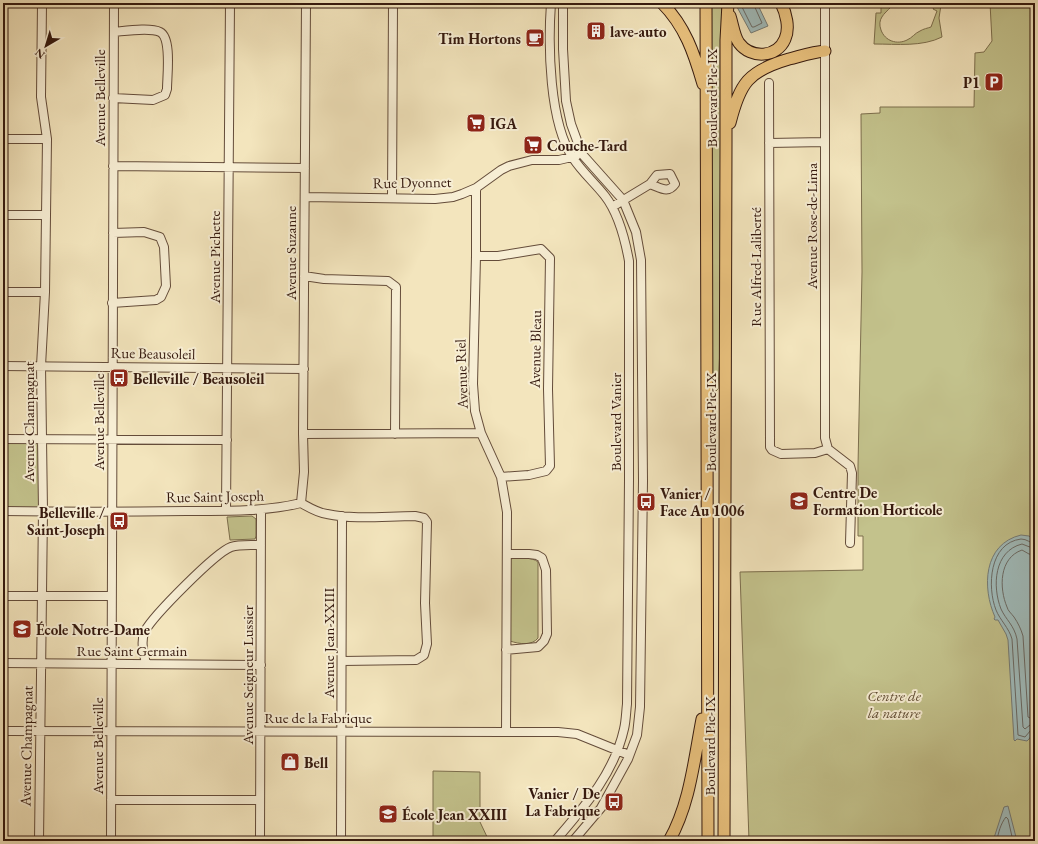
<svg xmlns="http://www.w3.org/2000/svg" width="1038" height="844" viewBox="0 0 1038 844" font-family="'EB Garamond',serif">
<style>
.green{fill:#c3c28c;stroke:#7c6e4d}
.water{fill:#a0bcbc;stroke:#757b76}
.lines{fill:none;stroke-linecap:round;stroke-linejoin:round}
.shore{stroke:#6a6a65;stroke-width:1}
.minor-casing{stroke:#644c3a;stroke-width:10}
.highway-casing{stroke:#35190e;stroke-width:13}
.minor{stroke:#f7eed4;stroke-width:8}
.highway{stroke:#eac27e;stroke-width:11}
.labels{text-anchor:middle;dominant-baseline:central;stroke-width:4;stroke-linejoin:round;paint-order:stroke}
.poi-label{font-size:15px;font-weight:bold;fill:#35190e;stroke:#f7eed4;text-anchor:start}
.street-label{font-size:15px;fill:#35190e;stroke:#f7eed4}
.park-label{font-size:15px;font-style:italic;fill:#604c34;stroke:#f7eed4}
</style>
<rect width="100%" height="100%" fill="#f3e5bd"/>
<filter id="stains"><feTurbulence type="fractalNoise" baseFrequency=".005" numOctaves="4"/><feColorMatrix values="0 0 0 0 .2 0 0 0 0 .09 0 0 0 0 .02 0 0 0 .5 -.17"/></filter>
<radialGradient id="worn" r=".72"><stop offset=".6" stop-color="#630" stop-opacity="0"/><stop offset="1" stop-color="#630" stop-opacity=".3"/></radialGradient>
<path class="green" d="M711,3H722L720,348L718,389L716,391L713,390L711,387Z
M881,3H887L891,7C884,14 877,19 881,30C885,41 897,45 907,40C912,38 915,33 920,31C923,29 928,28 931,27L937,11L933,9L936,4L941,5L939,18L942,37C922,47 897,44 874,44L876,13H881Z
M990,3H1035V841H749L740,572L863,570V536H858V466L862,272L861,114L880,113V107H974L975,53L984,52L992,41Z
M3,439H42L43,511H3Z
M252,516L256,519V536L255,539L230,540L227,517Z
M513,558C521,558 532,557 538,562V638C532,646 519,644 510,641L509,560Z
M433,771L480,772V822L489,841H433Z"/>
<path class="water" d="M739,3H757L768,26L751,33L737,7Z
M1021,535L1029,536L1035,541V731L1029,739L1027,741L1017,739L1015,741L1014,740L1008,640L1006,634L998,620H995L994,619L995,617C982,588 983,544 1021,535Z
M1008,806L1017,841H993L1004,807Z"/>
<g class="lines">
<path class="shore" d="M742,3V7L752,27H754L762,23L753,3
M1035,544C1030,543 1027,539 1021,539C989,543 987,587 996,610C1000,620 1009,628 1012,639L1018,735L1025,737L1031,730L1035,729
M1035,549L1022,544C994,551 992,586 1001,609C1006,620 1014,625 1017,639L1023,727L1025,729L1030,725L1035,724
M1035,555L1029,554L1022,550C999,558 999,588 1007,607C1008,611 1011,613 1014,617C1018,623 1021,629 1023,636L1028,717L1030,718H1035
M997,841C998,833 1001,823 1006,817L1008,819L1013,841"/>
<g class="minor-casing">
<path id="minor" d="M551,3C548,45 549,123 573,158C582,172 595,183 605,196C619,214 625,239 629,261V480L627,704C626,712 626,721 624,729C614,774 584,807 555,841
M563,3V49L566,101L571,124L582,154L623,200L636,232L641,260L643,481L640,707L637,735L628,759L601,808L573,841
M825,3V438L828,449
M769,83L770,447L772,450L781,454L815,453L828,449
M113,98L153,100L165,95L167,89C167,76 172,38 160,32C150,27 125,31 114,32
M3,139H47
M769,143L825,142
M113,166L305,168
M476,188V256L473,384L475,411L481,433L501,477L507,512L506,732
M305,197L435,199L453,197L462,194L476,188L501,170L509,166L532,160H559L576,156
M392,198L393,3
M612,207L650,184L657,175L670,174L675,184C668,194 661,188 650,184
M3,215H46
M476,256H498L541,249L550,258L548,389L550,466L546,471L529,475L501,477
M304,276L324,279L388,281L396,287L395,434
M3,292H45
M112,303L156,300L161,297L166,286L164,247L160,237L144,232L113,233
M3,366L304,369
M303,434L481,433
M3,439L227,440
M828,449L850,466L852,473L850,543
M301,503L304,472L303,434L306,3
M3,511C64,512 125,512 186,511C225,511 264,512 301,503C310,508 318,513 327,514C355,520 386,516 415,516L424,518L427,522L425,603L427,644L424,655L416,660L342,661
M226,511L230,3
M3,596H111
M506,650L538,647L544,641L547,634L546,570L542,558L537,555L529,554H507
M3,663L261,665
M146,664C144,653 140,642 145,631C153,616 215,553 231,547C239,544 252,545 261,545
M3,731L558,732L577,734L629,755
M111,800H260
M39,841L43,511L41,366L45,292L47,139L41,97L42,3
M111,841L114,3
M260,841L261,510
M341,841L342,516"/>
</g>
<g class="highway-casing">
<path id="highway" d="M662,3C685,26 694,53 703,84
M706,3L708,841
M730,16C733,25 734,36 739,43C751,59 777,58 785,39C790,28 786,13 781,3
M730,123C740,83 748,71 789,59C801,56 813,52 825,51
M669,841C690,804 694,760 702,719
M724,841L726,143V40L728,3"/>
</g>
<use href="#minor" class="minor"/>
<use href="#highway" class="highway"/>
</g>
<defs>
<g id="building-square" transform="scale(1)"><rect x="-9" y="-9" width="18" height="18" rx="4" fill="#8f2418" stroke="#f7eed4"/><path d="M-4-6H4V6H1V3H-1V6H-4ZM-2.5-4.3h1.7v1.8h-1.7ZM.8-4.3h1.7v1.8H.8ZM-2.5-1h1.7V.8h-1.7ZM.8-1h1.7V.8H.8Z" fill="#fff"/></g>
<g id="cafe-square" transform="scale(1)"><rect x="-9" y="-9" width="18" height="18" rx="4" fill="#8f2418" stroke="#f7eed4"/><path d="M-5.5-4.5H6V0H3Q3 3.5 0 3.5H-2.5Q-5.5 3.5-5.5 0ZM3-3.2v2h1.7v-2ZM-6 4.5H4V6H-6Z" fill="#fff"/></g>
<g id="parking-square" transform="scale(1)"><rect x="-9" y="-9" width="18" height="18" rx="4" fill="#8f2418" stroke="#f7eed4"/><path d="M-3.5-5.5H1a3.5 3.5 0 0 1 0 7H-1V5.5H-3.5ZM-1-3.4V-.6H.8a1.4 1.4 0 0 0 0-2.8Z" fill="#fff"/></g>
<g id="supermarket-square" transform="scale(1)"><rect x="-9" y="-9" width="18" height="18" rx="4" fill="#8f2418" stroke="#f7eed4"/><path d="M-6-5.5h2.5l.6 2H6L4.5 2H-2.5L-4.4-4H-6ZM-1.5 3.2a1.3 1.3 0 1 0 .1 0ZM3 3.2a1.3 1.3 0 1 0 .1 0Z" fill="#fff"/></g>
<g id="bus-square" transform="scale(1)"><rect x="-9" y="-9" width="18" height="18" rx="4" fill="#8f2418" stroke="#f7eed4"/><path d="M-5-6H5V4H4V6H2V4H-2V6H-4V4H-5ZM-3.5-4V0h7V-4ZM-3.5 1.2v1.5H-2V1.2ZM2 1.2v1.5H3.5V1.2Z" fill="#fff"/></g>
<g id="school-square" transform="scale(1)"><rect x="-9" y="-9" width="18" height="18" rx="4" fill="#8f2418" stroke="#f7eed4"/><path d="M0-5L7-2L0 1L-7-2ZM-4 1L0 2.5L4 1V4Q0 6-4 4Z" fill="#fff"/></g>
<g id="shop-square" transform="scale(1)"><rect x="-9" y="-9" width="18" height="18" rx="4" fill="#8f2418" stroke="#f7eed4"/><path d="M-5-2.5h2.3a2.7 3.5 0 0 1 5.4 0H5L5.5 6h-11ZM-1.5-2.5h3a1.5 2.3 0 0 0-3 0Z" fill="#fff"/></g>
</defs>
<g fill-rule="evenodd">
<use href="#building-square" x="596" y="31"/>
<use href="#cafe-square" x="535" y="38"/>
<use href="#parking-square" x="994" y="82"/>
<use href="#supermarket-square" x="476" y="123"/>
<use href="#supermarket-square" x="533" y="145"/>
<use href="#bus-square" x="119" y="378"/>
<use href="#school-square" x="799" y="501"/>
<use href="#bus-square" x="646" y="502"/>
<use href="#bus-square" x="119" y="521"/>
<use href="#school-square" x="22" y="629"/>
<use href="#shop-square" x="290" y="762"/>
<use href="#bus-square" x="614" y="802"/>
<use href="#school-square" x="388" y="814"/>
</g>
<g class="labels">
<g class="poi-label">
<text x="610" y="31">lave-auto</text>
<text x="521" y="38" text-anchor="end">Tim Hortons</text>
<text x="980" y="82" text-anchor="end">P1</text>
<text x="490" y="123">IGA</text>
<text x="547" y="145">Couche-Tard</text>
<text x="133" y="378">Belleville / Beausoleil</text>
<text x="813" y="492">Centre De<tspan x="813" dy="17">Formation Horticole</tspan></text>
<text x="660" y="493">Vanier /<tspan x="660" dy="17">Face Au 1006</tspan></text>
<text x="105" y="512" text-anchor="end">Belleville /<tspan x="105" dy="17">Saint-Joseph</tspan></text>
<text x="36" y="629">École Notre-Dame</text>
<text x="304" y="762">Bell</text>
<text x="600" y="793" text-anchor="end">Vanier / De<tspan x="600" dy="17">La Fabrique</tspan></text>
<text x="402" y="814">École Jean XXIII</text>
</g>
<g class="street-label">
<text transform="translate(99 98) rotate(-90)">Avenue Belleville</text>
<text transform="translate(711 98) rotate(-90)">Boulevard Pie-IX</text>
<text transform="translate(412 182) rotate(-1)">Rue Dyonnet</text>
<text transform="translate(811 226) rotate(-90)">Avenue Rose-de-Lima</text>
<text transform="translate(290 253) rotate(-90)">Avenue Suzanne</text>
<text transform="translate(214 257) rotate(-90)">Avenue Pichette</text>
<text transform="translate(755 267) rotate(-90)">Rue Alfred-Laliberté</text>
<text transform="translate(535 349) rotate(-89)">Avenue Bleau</text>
<text transform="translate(153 353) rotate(1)">Rue Beausoleil</text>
<text transform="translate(461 374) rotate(-92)">Avenue Riel</text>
<text transform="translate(28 422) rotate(-90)">Avenue Champagnat</text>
<text transform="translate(98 422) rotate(-90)">Avenue Belleville</text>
<text transform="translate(615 422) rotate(-90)">Boulevard Vanier</text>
<text transform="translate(710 422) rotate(-90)">Boulevard Pie-IX</text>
<text transform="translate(215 496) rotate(-1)">Rue Saint Joseph</text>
<text transform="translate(328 643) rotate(-90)">Avenue Jean-XXIII</text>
<text x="132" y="650">Rue Saint Germain</text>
<text transform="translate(247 675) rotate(-90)">Avenue Seigneur Lussier</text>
<text x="318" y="717">Rue de la Fabrique</text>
<text transform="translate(26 746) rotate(-89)">Avenue Champagnat</text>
<text transform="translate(97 746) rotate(-90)">Avenue Belleville</text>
<text transform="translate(709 746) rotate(-90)">Boulevard Pie-IX</text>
</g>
<g class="park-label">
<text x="894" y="695">Centre de<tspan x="894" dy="17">la nature</tspan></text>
</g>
</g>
<rect width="1038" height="844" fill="none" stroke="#f3e5bd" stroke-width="16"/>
<rect x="4" y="4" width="1030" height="836" fill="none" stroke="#35190e" stroke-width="2"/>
<rect x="8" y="8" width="1022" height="828" fill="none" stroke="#35190e"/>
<g transform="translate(46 46) rotate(218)" stroke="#f7eed4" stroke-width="3" paint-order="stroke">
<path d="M0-3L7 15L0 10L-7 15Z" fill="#35190e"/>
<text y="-6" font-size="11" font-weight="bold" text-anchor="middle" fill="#35190e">N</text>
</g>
<rect width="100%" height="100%" filter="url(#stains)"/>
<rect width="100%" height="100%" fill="url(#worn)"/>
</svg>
